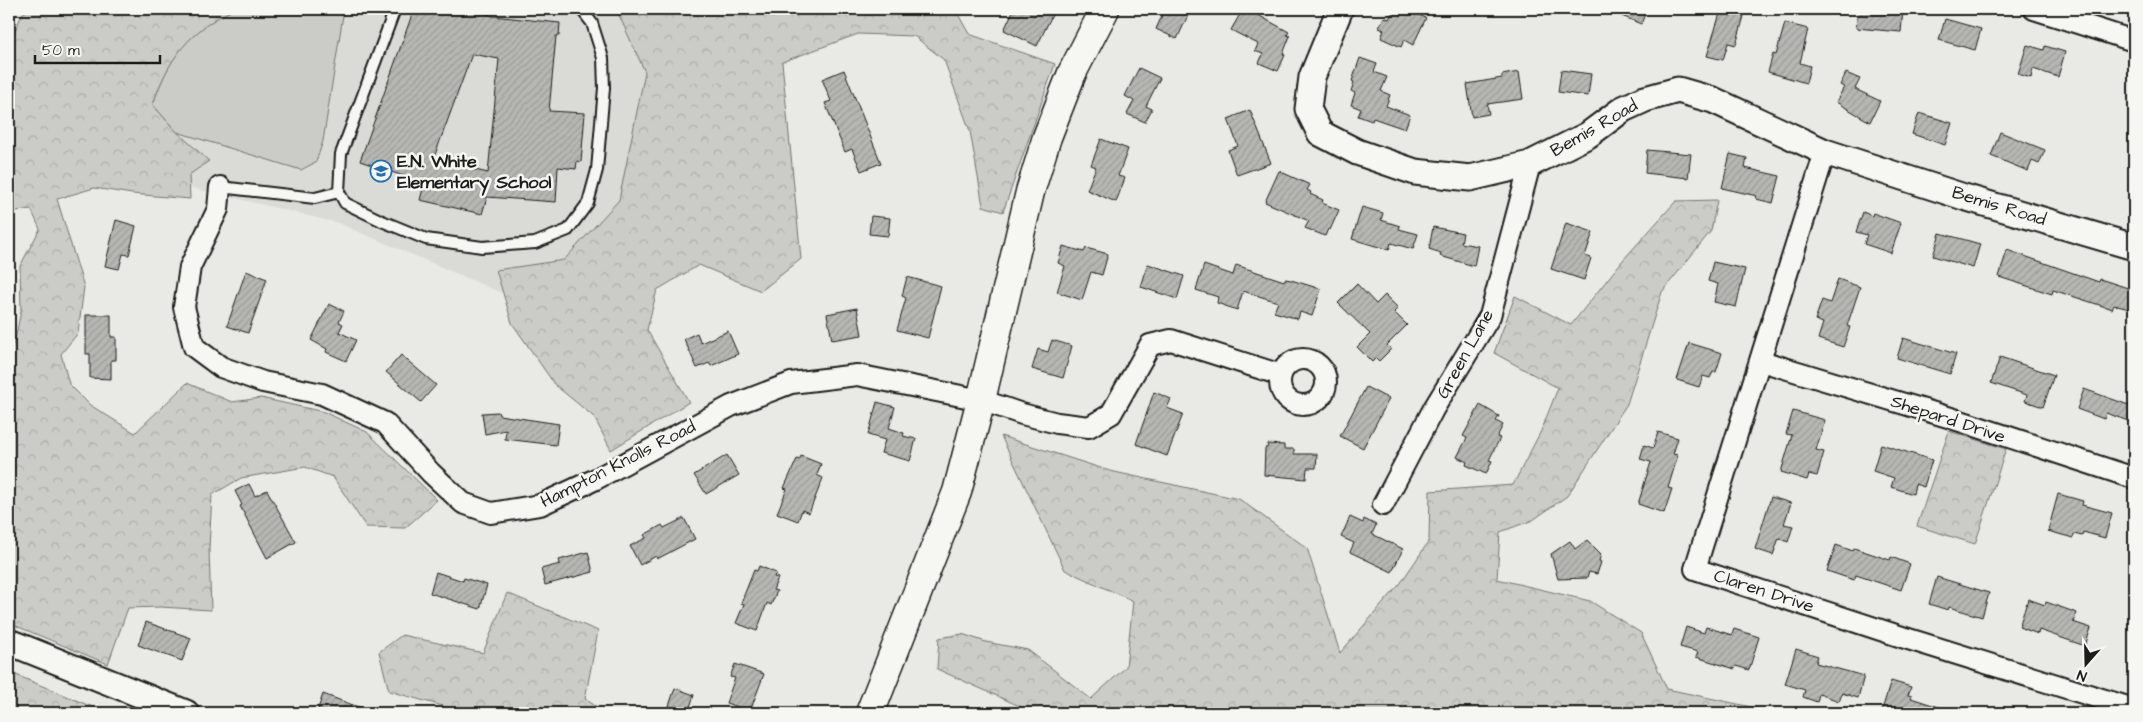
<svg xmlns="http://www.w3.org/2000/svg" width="2143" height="722" viewBox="0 0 2143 722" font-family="'Architects Daughter',sans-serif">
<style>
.built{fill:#dadad6}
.forest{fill:url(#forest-crowns);stroke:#747472}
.garden{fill:#cbcbc7;stroke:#747472}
.building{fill:url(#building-hatch);stroke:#1c1c1c;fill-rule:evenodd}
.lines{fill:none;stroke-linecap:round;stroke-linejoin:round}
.service-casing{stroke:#1c1c1c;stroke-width:14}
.minor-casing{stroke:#1c1c1c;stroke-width:24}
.tertiary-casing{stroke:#1c1c1c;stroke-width:29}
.primary-casing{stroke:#1c1c1c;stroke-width:31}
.service{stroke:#f6f6f2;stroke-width:10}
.minor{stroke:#f6f6f2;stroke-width:20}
.tertiary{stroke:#f6f6f2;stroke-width:25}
.primary{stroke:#f6f6f2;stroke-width:28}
.labels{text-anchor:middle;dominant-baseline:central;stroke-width:5;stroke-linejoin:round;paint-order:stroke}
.street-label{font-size:18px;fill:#1c1c1c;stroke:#f6f6f2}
.poi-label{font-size:18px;font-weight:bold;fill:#1c1c1c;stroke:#f6f6f2;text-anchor:start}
</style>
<defs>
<pattern id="forest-crowns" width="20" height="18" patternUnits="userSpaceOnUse" patternTransform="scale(1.25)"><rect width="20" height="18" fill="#cbcbc7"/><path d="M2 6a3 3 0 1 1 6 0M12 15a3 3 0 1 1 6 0" fill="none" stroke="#aeaeaa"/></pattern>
<pattern id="building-hatch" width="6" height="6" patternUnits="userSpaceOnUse" patternTransform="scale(1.25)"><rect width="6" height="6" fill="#b6b6b3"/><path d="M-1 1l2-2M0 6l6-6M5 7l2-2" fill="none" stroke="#9c9c99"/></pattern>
</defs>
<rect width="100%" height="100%" fill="#e9e9e5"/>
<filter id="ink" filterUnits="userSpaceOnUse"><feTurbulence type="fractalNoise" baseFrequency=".02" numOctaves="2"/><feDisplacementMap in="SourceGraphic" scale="10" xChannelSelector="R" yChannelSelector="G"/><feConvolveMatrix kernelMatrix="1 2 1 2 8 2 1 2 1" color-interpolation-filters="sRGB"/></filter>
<g filter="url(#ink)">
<path class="built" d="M41,9H696L603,336L338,223L215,193L9,148V107Z"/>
<path class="forest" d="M30,9H235C191,29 167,60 153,105L177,132L209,161L189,175L190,199L132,194L94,188L57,199L84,287L78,333L61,354L69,384L90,405L135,433L187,383L232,402L261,398L324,412L367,432L437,500L405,528L366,527L333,477L305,467L241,478L212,495L209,548L211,610L160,607L128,608L108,664L9,623V352L15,340L21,311L20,266L40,229L31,209L9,212V120L16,105L9,81V45L22,14Z
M614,9H955L969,34L1055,64L1003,212L983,206L970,131L944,60L914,36L858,34L782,62L801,259L761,291L699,265L657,290L647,330L689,402L611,450L594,417L555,385L512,323L496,270L564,260L619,200L645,72L618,13Z
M1717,200L1711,231L1662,292L1627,404L1567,496L1533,520L1500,532L1497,579L1590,601L1641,633L1667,689L1780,713H1035L937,669L939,638L962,634L986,642L1028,650L1091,699L1126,667L1133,601L1065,570L1001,436L1110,471L1239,499L1307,548L1340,653L1400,584L1429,541L1430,491L1513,485L1541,431L1558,388L1494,353L1515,296L1571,325L1623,260L1676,201Z
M1949,431L2006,449L1975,544L1917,526Z
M507,593L598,631L585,699L606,713H467L389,691L379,652L402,635L483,653Z
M9,672L102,711L101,713H9Z"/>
<path class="garden" d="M235,9H344L323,141L316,162L301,170L177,132L153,105C167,60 190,29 235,9Z"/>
<path class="building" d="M414,9H474L493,16L560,23L559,36H556L549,111L585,113L581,162L577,161L576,169L558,167L556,202L487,197L482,214L420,200L424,185L411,181L412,179L360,161ZM472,54L499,59L488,173L433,160Z
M1014,9H1055L1037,46L1004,30Z
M1165,9H1191L1177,39L1156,29Z
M1243,9H1247L1289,32L1287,35L1290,36L1283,54L1285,55L1278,71L1259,63L1263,54L1255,51L1258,44L1231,30Z
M1394,9H1419L1417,14L1426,18L1413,45L1404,40L1401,47L1381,38L1384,30L1379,28L1384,17L1389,19Z
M1605,9H1647L1641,24Z
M1858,9L1903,10L1901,32L1856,28Z
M1721,10L1744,16L1736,45L1728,43L1723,60L1707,56Z
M1945,19L1981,29L1975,50L1939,40Z
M1785,23L1808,29L1800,63L1810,66L1806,83L1768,72L1773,54L1776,55Z
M2027,45L2044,50L2045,46L2065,52L2058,77L2033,69L2031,78L2018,74Z
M1360,58L1377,64L1374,72L1387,77L1381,91L1390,95L1386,106L1410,115L1405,129L1373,118L1372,121L1358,116L1361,109L1351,105L1355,93L1351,91L1354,82L1352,81Z
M1139,68L1160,78L1146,106L1152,109L1145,122L1127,114L1134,101L1125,96Z
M844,70L881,163L861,171L852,149L845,152L825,103L831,101L822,79Z
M1561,70L1591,74L1588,96L1558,92Z
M1519,72L1523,99L1487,104L1489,114L1472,117L1467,84L1502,78V75Z
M1846,73L1860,79L1855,89L1880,101L1870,122L1836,102L1844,87L1840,85Z
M1250,110L1271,163L1237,175L1228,150L1238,146L1228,119Z
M1919,113L1952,123L1945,145L1912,134Z
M2000,132L2045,150L2039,164L2032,161L2028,171L1991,156Z
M1101,139L1128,149L1118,176L1125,178L1116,202L1087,190L1096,167L1091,165Z
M1647,150L1691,154L1688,178L1645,173Z
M1730,154L1747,158L1745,168L1780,176L1773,203L1756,199L1757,196L1722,188Z
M1279,171L1310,185L1307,190L1311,192L1310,194L1323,200L1322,203L1339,210L1330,230L1328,229L1325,236L1305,228L1309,221L1265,202Z
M1362,207L1383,213L1381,220L1400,226L1399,229L1418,234L1413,249L1391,243L1389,250L1352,239Z
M1863,212L1872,216L1873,213L1901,223L1891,253L1864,244L1867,235L1856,232Z
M871,216L890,218L888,236L869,234Z
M116,220L136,226L129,255L123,254L119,269L105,266Z
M1566,223L1593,232L1585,256L1591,258L1584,280L1551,269Z
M1433,227L1463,233L1461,243L1478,246L1474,266L1440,256L1441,253L1429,249Z
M1940,233L1980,244L1973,268L1933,256Z
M1063,246L1084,252L1086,248L1108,254L1102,275L1091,272L1082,300L1057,292L1065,266L1058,263Z
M2007,250L2099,282L2100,279L2134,290L2129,309L2114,305L2112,309L2053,290L2052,294L1999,277Z
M1713,262L1745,269L1736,307L1714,302L1718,284L1708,281Z
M1148,264L1184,276L1177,299L1141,287Z
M1204,265L1233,275L1236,265L1284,281L1285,279L1291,280L1321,289L1312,316L1300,312L1298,319L1274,312L1278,302L1243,291L1237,310L1217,303L1218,297L1196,290Z
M246,271L267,279L248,333L227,326Z
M907,277L941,286L928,338L897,330L906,298L902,296Z
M1838,279L1860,287L1847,326L1850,327L1843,347L1818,339L1823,323L1815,320L1822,300L1830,303Z
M1357,284L1376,304L1385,295L1398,308L1394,312L1407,325L1387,345L1391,349L1379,361L1376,358L1372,362L1357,347L1370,334L1338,303Z
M329,304L344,311L339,322L343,324L339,332L356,340L346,361L326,352L327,349L311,340Z
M857,308L862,335L832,340L827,314Z
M86,315H111V337H116V360H111V379L90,378V354H86Z
M728,331L738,354L711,366L709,363L697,368L684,339L697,333L701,343Z
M1903,338L1956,354L1950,374L1897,358Z
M1052,340L1072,346L1063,378L1032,369L1038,349L1048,352Z
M1689,343L1722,353L1716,372H1713L1710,378L1703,376L1699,387L1677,380Z
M401,355L436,385L421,402L386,372Z
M2000,357L2054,375L2043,407L2025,401L2027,395L1991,383Z
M1366,387L1389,399L1363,448L1340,436Z
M2084,389L2134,407L2131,422L2106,413L2104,419L2077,409Z
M1154,392L1171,399L1167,408L1183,414L1167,456L1136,444Z
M877,402L895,407L889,428L904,433L903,436L916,439L910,461L881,453L885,440L868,435Z
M1480,405L1499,416L1496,421L1503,425L1497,437L1500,438L1489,460L1492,461L1486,474L1466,465L1467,462L1457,457L1467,438L1463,436Z
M1793,411L1825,420L1816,450L1824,452L1817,476L1809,474L1807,480L1781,472L1792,435L1786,434Z
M498,412L499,415L559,424L556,445L505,439L506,430L485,434L482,413Z
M1658,432L1678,438L1673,454L1678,455L1668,488L1672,489L1664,513L1638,504L1651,462L1640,459L1644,445L1653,448Z
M1268,444L1284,445V449H1294V454H1317L1316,468H1307L1306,479L1264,475L1265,448H1267Z
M1881,444L1932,460L1924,487L1915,484L1913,494L1891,487L1894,478L1873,471Z
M727,455L739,475L706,494L694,475Z
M801,456L821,464L817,475L823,478L809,513L802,510L798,521L777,513L787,489L784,488L797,459L799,460Z
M249,484L255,496L267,490L296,542L267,558L240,506L242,505L235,491Z
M2058,494L2083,501L2082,505L2112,513L2105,538L2083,532L2082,536L2074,534L2073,538L2048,531Z
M1771,497L1791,503L1784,524L1793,526L1788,542L1779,538L1773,555L1755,549Z
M1350,517L1363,523L1364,519L1376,525L1372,534L1403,549L1392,572L1350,552L1354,543L1341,537Z
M684,518L695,539L657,559L656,556L640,565L630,546L646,538L644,535L662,525L664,528Z
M1587,540L1601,554L1599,561L1601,562L1597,574L1589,572L1587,578L1558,579L1551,554L1570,541L1575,549Z
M1836,545L1853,551L1854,548L1890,560L1891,557L1910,564L1901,590L1856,575L1854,580L1827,571Z
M588,552L593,572L545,585L541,569L560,564L559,560Z
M759,566L776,573L774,577L778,578L773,590L777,591L771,605L767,603L757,631L736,623L744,604L741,603L754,570L757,571Z
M436,572L463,581L464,578L487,585L480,609L430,593Z
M1937,577L1989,593L1982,617L1949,607L1948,610L1929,604Z
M2028,599L2045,605L2046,602L2077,613L2073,622L2091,628L2085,646L2039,630L2038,634L2019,627Z
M146,622L191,638L182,661L138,645Z
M1686,627L1704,633L1706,627L1732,635L1734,629L1759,637L1749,670L1736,666L1735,669L1696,657L1698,652L1680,647Z
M1796,649L1818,656L1816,663L1864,676L1858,698L1842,693L1839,701L1819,694L1817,702L1803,697L1805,690L1785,684Z
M735,664L764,674L750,711L726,703L735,678L730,677Z
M1891,681L1911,687L1908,695L1912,696L1911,698L1948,710V713H1881Z
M675,688L694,695L688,713L669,706Z
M323,694L372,712V713H330L318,709Z"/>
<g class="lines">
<g class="service-casing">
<path id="service" d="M395,9L341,154L339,192L345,203L382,221L426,239L482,247L535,243L568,230L588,203L597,170L604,88L603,58L592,23L581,9
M220,187L315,198L339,192"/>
</g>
<g class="minor-casing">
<path id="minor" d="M2034,9L2134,41
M1825,152L1695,569L1902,637L2134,709
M220,187L218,209L190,267L184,307L194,347L221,367L263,382L322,394L385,423L431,473L463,503L491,513L540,505L596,479L731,406L791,383L857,375L981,400L1022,414L1057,423L1089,427L1111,414L1150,345L1171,340L1281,375
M1280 382a23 23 0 1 1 46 0a23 23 0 1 1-46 0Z
M1761,361L1951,418L2134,478
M1383,505L1434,408L1490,316L1530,164"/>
</g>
<g class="tertiary-casing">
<path id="tertiary" d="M1340,9L1312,77L1308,109L1320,133L1357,152L1415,172L1470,178L1530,164L1588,135L1623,109L1645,99L1678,90L1713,100L1825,152L1964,197L2134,247
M9,642L186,713"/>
</g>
<g class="primary-casing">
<path id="primary" d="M870,713L957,492L981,400L1030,192L1047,137L1072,73L1105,9"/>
</g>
<use href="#service" class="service"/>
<use href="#minor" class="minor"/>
<use href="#tertiary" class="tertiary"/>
<use href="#primary" class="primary"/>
</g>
</g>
<defs>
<g id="school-ring" transform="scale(1.125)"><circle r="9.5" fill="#f6f6f2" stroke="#1f6fb2" stroke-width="1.5"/><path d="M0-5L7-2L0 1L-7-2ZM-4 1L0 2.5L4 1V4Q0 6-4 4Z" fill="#1f6fb2"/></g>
</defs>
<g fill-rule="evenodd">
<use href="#school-ring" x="381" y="171"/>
</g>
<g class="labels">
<g class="street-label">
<text transform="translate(1594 128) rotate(-30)">Bemis Road</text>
<text transform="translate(1999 206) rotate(17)">Bemis Road</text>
<text transform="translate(1465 354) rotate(-61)">Green Lane</text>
<text transform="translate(1948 419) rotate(18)">Shepard Drive</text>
<text transform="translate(618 464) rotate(-27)">Hampton Knolls Road</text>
<text transform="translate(1764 591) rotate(18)">Claren Drive</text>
</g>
<g class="poi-label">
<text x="397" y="161">E.N. White<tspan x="397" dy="21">Elementary School</tspan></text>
</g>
</g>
<rect width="2143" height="722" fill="none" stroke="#f6f6f2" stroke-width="30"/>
<rect x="15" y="15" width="2113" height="692" fill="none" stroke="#1c1c1c" stroke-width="2" filter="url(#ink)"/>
<g transform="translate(2086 664) rotate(200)" stroke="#f6f6f2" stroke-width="4" paint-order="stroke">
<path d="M0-4L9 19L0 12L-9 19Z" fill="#1c1c1c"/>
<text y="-8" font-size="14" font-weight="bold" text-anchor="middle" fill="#1c1c1c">N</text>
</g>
<path d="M35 55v8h125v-8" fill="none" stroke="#1c1c1c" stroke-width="2.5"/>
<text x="42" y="55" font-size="15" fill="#1c1c1c" stroke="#f6f6f2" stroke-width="4" paint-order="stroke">50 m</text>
</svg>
